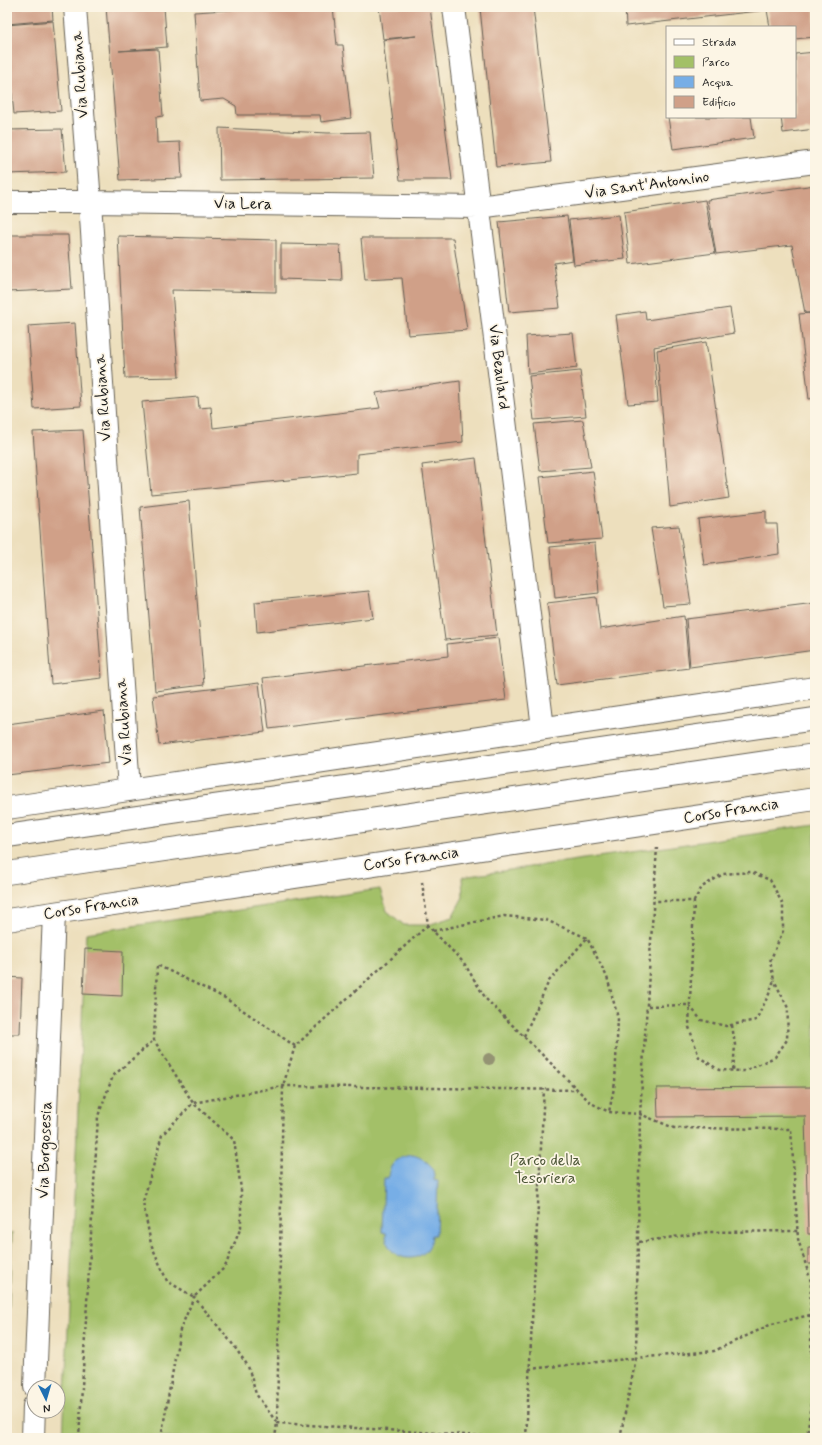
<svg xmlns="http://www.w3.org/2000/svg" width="822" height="1445" viewBox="0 0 822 1445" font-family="Mynerve,sans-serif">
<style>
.green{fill:#a3c067;stroke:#606e42}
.water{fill:#77aee6;stroke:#4a6581}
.building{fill:#d0a088}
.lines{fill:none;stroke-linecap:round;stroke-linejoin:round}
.minor-casing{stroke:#656054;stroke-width:24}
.major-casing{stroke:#656054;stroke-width:24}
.path{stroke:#656054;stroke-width:2.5;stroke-dasharray:3 3;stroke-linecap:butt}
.minor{stroke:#fff;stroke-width:22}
.major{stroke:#fff;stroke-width:22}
.tree{fill:#949373}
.labels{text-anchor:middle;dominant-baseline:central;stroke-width:3.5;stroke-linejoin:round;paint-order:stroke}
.street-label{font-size:16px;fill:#1c1c1c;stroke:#fcf5e5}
.park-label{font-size:16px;fill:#4b5536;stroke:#fcf5e5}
</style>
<rect width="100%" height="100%" fill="#fcf5e5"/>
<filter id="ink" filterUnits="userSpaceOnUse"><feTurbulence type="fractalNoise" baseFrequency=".025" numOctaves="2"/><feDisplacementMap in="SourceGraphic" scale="8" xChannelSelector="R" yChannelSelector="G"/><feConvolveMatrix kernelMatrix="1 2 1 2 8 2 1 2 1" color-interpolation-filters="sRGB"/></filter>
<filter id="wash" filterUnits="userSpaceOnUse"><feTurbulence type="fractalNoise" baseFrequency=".012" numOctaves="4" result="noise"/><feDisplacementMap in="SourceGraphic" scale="16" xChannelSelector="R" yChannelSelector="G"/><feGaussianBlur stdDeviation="0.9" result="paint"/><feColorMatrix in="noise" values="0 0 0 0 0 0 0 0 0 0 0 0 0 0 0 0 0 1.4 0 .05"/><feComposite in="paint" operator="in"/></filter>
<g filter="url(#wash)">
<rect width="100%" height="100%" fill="#eddfbd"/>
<path class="green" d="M815,825V1438H63L86,933L380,889L387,911L404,925H428L452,917L463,897L462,877Z
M12,1233L7,1347V1234Z"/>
<path class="water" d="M413,1155C426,1159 435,1166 434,1180L438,1181L436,1235H432C431,1267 385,1265 386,1233L382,1232L384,1178H388C389,1163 398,1157 413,1155Z"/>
<g id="blocks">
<path class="building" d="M7,7H52L53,20L7,24Z
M106,7H164L167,47L119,51L158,49L163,116L156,117L157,143L180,142L182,178L120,180Z
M276,7H333L337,45H343L351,118L321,122L320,115H237L236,106L224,99L200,101L194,12Z
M379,7H430L452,180H400L383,40L416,36L383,39Z
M490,7H533L551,162L496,167L480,8Z
M625,7H814L815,37L795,39V27H770L767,10L626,26Z
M53,21L61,111L14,114L7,45V25Z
M815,52V129L783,133L781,117H795V54Z
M668,117H751L754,138L673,149Z
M219,128L328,133L370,132L374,178L220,180Z
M62,129L66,172L7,174V130Z
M815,185V398L809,399L799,314L811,313H805L792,245L716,254L707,200Z
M705,200L715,253L630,264L624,212Z
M619,215L625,259L574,265L569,220Z
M567,216L573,260L554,263L560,308L509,312L499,222Z
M7,235H68L72,289L7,292Z
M118,236L276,240V292L172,290L179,377L125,378Z
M361,238H453L467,330L408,335L402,278L365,280Z
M281,244L340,245L342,281L281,279Z
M730,308L734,333L654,347L658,402L628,404L616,315L645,311L646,320Z
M75,323L81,406L34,409L28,326Z
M573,333L577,368L528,374L526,336Z
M706,342L729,498L670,507L657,350Z
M580,371L586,416L534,420L529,376Z
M460,381L463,442L357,454V473L151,494L142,402L198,397L199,408L211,407L213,428L380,408L376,393Z
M583,420L591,467L540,471L534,424Z
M83,430L102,678L51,684L33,432Z
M476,458L497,635L445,640L422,465Z
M593,471L602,539L548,543L540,477Z
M189,501L204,685L155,691L140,507Z
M766,511V524H777L779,554L704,565L698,519Z
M679,526L691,604L663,606L651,528Z
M595,543L599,593L555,598L550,547Z
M369,591L373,618L257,632L255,602Z
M596,597L600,629L684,616L689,668L557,685L547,603Z
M815,603V650L690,667L686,619Z
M498,638L506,700L269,729L263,678L448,656L447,644Z
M259,683L265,732L159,745L153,696Z
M104,711L109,763L7,775V724Z
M85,949L123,951L122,996L83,994Z
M7,977L22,978L20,1034H7Z
M815,1087V1234H808L805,1116L658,1117L657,1088Z
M808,1248H815V1264H808Z"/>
</g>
</g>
<g filter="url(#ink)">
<use href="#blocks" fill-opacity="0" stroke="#656054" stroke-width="1"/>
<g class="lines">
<g class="minor-casing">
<path id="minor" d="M75,7L90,202L129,790
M454,7L543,728
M7,202H90L479,207L815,162
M7,808L815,688
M7,920L815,799
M35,1387L54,913
M33,1438L34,1406"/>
</g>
<g class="major-casing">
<path id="major" d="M7,836L815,719
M7,873L815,755"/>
</g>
<path class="path" d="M657,847L640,1114L636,1358L714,1351L772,1324L810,1315
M422,882L428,925L433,931L464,963L486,999L591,1103L609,1112L640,1114L674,1128L791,1129L798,1239L811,1282L810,1315L813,1384L807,1438
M694,901L689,1027L699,1057L719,1070L744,1071L775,1057L787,1040L788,1008L774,980
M428,925L295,1046L283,1086L277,1423L513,1438
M433,931L504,916L546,920L587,938L607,977L618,1018L615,1083L609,1112
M648,1006L689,1005L701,1020L726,1026L756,1020L769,994L774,980L770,961L783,931V905L770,880L751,872L723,874L702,887L694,901H654
M732,1025L735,1045L733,1071
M524,1036L549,981L587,938
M295,1046L225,998L157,965L154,1040L193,1103L234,1140L241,1189V1227L225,1267L194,1297L167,1281L151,1244L143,1202L162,1135L193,1103L283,1086L577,1090
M639,1242L708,1232L798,1231
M529,1369L636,1358L620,1438
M79,1438L98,1116L113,1076L154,1040
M161,1438L180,1330L194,1297L231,1342L248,1366L256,1394L277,1423L275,1438
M526,1438L544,1089"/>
<use href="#minor" class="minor"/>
<use href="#major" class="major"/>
</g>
<circle class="tree" cx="489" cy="1059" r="6"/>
</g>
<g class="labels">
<g class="street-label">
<text transform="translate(80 75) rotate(-94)">Via Rubiana</text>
<text transform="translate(647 185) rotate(-8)">Via Sant'Antonino</text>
<text transform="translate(243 204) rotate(1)">Via Lera</text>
<text transform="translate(499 367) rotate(83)">Via Beaulard</text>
<text transform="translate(103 398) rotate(-94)">Via Rubiana</text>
<text transform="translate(124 722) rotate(-94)">Via Rubiana</text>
<text transform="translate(731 811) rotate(-9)">Corso Francia</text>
<text transform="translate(411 859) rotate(-8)">Corso Francia</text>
<text transform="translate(91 907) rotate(-9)">Corso Francia</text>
<text transform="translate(45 1150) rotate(-88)">Via Borgosesia</text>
</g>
<g class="park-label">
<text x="545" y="1160">Parco della<tspan x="545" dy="18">Tesoriera</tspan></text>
</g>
</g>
<rect width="822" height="1445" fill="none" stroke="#fcf5e5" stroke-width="24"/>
<rect x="666" y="26" width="130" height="92" fill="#fcf5e5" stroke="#a29e95"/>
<rect x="674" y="39" width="20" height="6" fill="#ffffff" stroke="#a29e95"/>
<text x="702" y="46" font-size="12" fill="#1c1c1c">Strada</text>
<rect x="674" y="56" width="20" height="12" fill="#a3c067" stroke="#a29e95"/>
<text x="702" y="66" font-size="12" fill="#1c1c1c">Parco</text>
<rect x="674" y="76" width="20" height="12" fill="#77aee6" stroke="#a29e95"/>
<text x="702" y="86" font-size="12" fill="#1c1c1c">Acqua</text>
<rect x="674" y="96" width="20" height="12" fill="#d0a088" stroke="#a29e95"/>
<text x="702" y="106" font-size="12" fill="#1c1c1c">Edificio</text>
<g transform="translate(46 1399) rotate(175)"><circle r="19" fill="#fcf5e5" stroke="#a29e95"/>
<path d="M0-3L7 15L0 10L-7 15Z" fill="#1f6fb2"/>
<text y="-6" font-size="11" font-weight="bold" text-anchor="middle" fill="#1c1c1c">N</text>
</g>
</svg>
